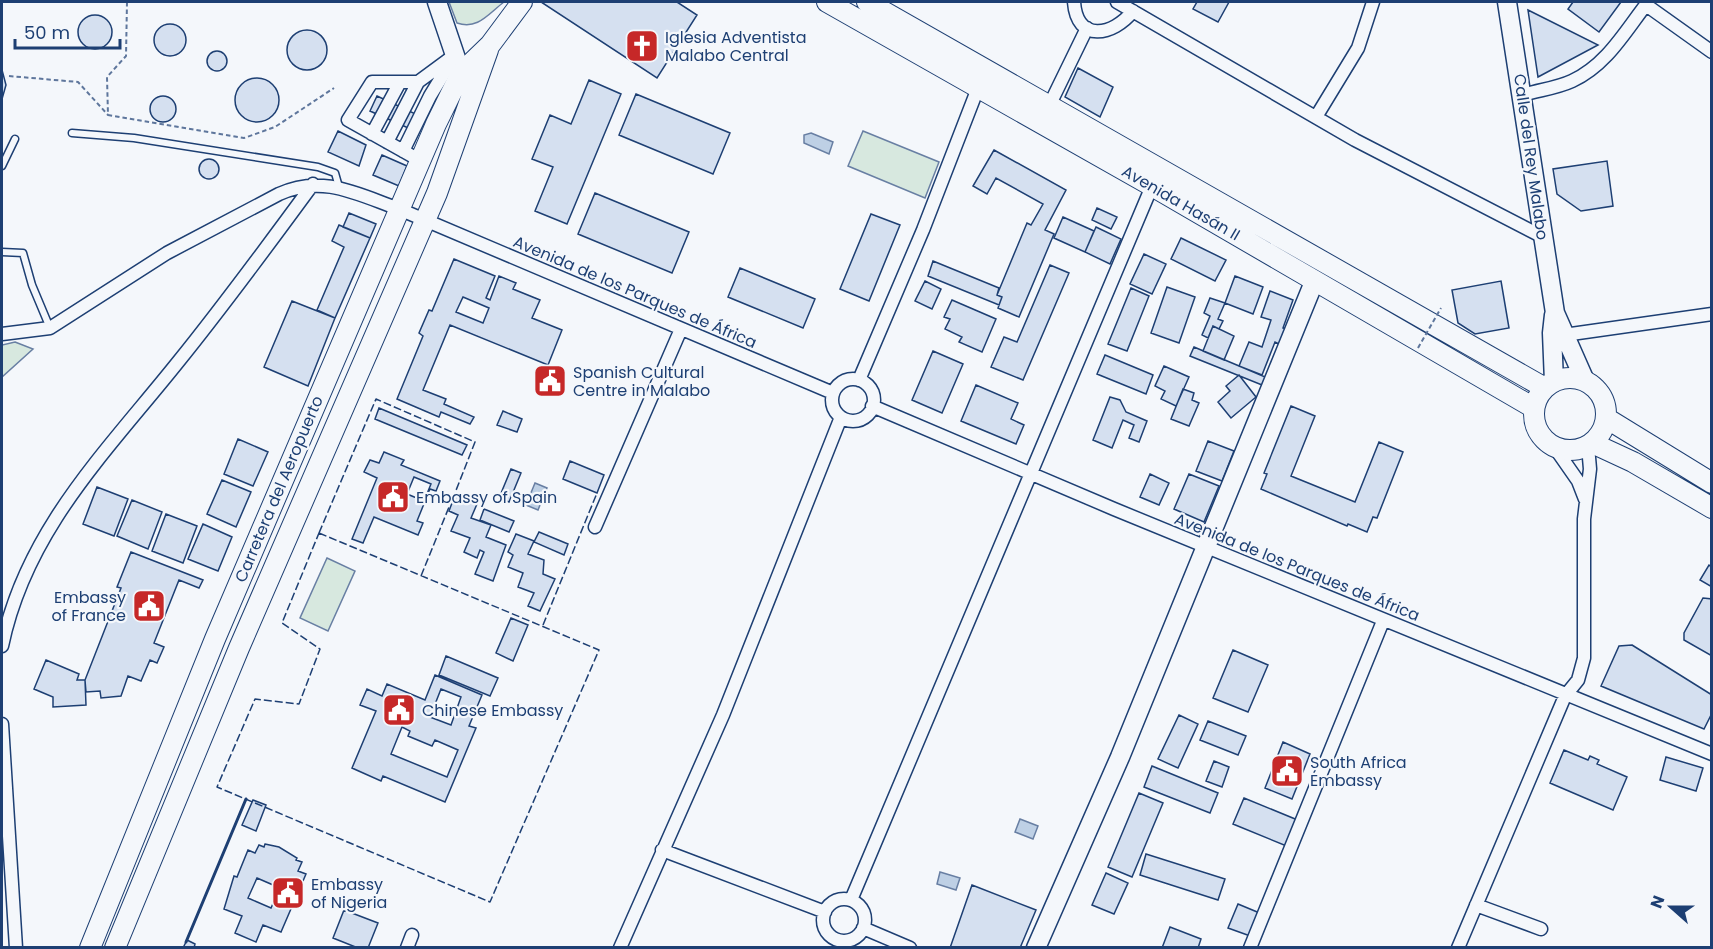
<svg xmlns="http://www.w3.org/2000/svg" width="1713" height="949" viewBox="0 0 1713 949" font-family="Poppins,sans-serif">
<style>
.green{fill:#d7e8df;stroke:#687fa3;stroke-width:1.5}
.water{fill:#bed0e5;stroke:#687fa3;stroke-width:1.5}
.building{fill:#d5e0f0;stroke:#1d3f73;stroke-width:1.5;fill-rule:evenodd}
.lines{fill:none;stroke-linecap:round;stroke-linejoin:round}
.lane-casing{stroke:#1d3f73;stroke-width:9}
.street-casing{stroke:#1d3f73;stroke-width:15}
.secondary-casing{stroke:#1d3f73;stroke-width:21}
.primary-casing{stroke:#1d3f73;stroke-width:22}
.path{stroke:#5e769c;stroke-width:2;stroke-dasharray:4.5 3;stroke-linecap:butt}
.lane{stroke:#f4f7fb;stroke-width:6}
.street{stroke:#f4f7fb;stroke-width:12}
.secondary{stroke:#f4f7fb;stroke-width:18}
.primary{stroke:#f4f7fb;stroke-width:20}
.path-bridge{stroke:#5e769c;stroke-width:2;stroke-dasharray:4.5 3;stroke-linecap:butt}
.fence{stroke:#1d3f73;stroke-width:1.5;stroke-dasharray:8 3;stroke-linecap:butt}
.wall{stroke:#1d3f73;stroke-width:3}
.labels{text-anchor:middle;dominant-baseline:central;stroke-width:4.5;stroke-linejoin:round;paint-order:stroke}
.poi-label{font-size:16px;fill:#1d3f73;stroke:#f4f7fb;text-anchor:start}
.street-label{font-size:16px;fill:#1d3f73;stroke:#f4f7fb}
</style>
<rect width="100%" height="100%" fill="#f4f7fb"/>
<path class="green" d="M449,2H504C488,14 478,30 457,23Z
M863,131L939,162L925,198L848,166Z
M15,342L33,349L2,377V345Z
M327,558L355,571L328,631L300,618Z"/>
<path class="water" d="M811,133L833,142L829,154L804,143V135Z
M535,483L547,488L538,510L526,505Z
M1020,819L1038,826L1033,839L1015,832Z
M940,872L960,878L956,890L937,884Z"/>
<path class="building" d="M541,2H677L697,15L657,78Z
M1197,2H1229L1218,22L1193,9Z
M1573,2H1621L1599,32L1568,9Z
M1528,10L1598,45L1538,77Z
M78 32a17 17 0 1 1 34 0a17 17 0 1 1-34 0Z
M154 40a16 16 0 1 1 32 0a16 16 0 1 1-32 0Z
M287 50a20 20 0 1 1 40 0a20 20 0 1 1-40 0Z
M207 61a10 10 0 1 1 20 0a10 10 0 1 1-20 0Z
M1078,68L1113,87L1100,117L1065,97Z
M2,70L6,85L2,99Z
M235 100a22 22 0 1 1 44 0a22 22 0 1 1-44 0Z
M589,80L621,94L567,224L535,211L553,167L532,159L550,115L571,124Z
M636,94L730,133L713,174L619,135Z
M150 109a13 13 0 1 1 26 0a13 13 0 1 1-26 0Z
M377,96L422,117L415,131L370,111Z
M338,131L366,145L359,166L328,152Z
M994,150L1066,190L1045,230L1054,234L1019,317L998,308L1002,297L997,295L1027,223L1031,225L1043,204L996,178L987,194L973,186Z
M382,155L407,166L399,186L373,175Z
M199 169a10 10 0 1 1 20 0a10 10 0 1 1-20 0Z
M1607,161L1613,206L1581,211L1557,194L1553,169Z
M595,193L689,232L672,273L578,234Z
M1097,208L1117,217L1111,229L1092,220Z
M349,213L376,224L370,238L343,227Z
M871,214L900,225L869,301L840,289Z
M1063,217L1094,231L1085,252L1054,238Z
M339,225L370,238L335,318L317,310L344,247L332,241Z
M1096,227L1121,239L1110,264L1085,252Z
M1181,238L1226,260L1215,281L1171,259Z
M1144,254L1166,264L1152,294L1130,284Z
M454,259L495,276L486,298L490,300L499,276L516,283L513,289L540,300L532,318L562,330L548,365L450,325L423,390L446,399L444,404L474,417L470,424L441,412L439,417L397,399L423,336L419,333L429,310L432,311ZM463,297L489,308L483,323L456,312Z
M933,261L999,288L997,295L1002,297L999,305L928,276Z
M1050,265L1069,273L1023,380L991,367L1004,337L1017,342Z
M740,268L815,299L803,328L728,297Z
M1235,276L1263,287L1253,314L1225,303Z
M925,281L941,289L932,309L915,301Z
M1501,281L1509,328L1475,334L1458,323L1452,290Z
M1167,287L1195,297L1179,343L1151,333Z
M1131,288L1149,296L1127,351L1108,344Z
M1270,291L1293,300L1283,328L1287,329L1281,345L1275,342L1262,375L1239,366L1249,342L1262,347L1271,320L1261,317Z
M1210,298L1225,303L1218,319L1223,321L1219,329L1213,326L1208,338L1202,335L1210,316L1204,313Z
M952,300L996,319L982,352L959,342L962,337L945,329L950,319L944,317Z
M292,301L335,318L308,386L264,367Z
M1213,326L1234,336L1224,360L1203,351Z
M1194,347L1270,379L1267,387L1190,356Z
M933,351L963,364L942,413L912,400Z
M1105,355L1153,375L1146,394L1097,374Z
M1164,366L1189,377L1176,406L1161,399L1165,391L1155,386Z
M1239,375L1256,397L1231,418L1218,402L1230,391L1226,386Z
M976,385L1018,403L1011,419L1024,425L1016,444L961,421Z
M1183,389L1194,393L1192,400L1199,403L1189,426L1171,419Z
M1110,397L1120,400L1126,412L1147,421L1139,442L1129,438L1134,425L1123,420L1112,448L1093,440Z
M1291,406L1315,416L1291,476L1355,502L1379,442L1403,452L1377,518L1373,517L1367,532L1348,524L1347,526L1261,489L1267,474L1264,473Z
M379,408L467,445L462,455L375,419Z
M503,411L522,419L517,432L497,425Z
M238,439L268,452L253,486L224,474Z
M1208,441L1234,451L1222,481L1196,471Z
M384,452L404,460L401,465L440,481L436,491L430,489L417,521L423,523L418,535L374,517L363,543L352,539L377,478L364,472L370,460L379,463ZM414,477L431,484L424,501L407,494Z
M570,461L604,475L597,493L563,479Z
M511,469L521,473L509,502L499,498Z
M1150,474L1169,483L1159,505L1140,497Z
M1189,474L1219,486L1204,522L1174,509Z
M222,480L251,492L236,527L207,514Z
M97,487L128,499L114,536L83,524Z
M455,495L477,504L471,518L491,525L486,537L506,545L493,581L475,574L484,552L480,550L477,558L464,552L470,538L451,531L458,515L449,511Z
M132,500L162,512L148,549L117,536Z
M484,509L514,521L509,532L480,520Z
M166,514L197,526L183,563L152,551Z
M203,524L232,537L218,571L188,559Z
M539,532L568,544L564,555L534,542Z
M516,534L534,541L528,554L544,560L543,574L555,579L540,611L528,606L534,593L518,587L523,573L508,567L513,555L508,552Z
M131,552L203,580L199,588L179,580L154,643L164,647L157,663L150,660L141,681L128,676L121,696L101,698L100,691L86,692L85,680L121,588L117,587Z
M1709,565L1712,567V587L1700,580Z
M1703,598L1712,599V656L1684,640V633Z
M511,618L528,625L513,661L496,653Z
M1632,645L1712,695V713L1704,729L1601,686L1619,646Z
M1233,650L1268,665L1248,712L1213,698Z
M446,656L498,678L490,696L439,675Z
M46,660L79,674L77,680H85L86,705L53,707V697L34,689Z
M435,675L482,695L469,726L476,728L445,802L383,776L381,781L352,768L376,711L360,705L367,689L382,696L387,684L425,700ZM441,689L461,697L451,725L430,717ZM402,727L410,731L408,736L432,746L435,740L458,750L447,777L391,754Z
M1179,715L1198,724L1178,768L1158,759Z
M1208,721L1246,736L1238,755L1200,740Z
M1283,742L1310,754L1292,799L1265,788Z
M1564,750L1588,760L1590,756L1599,760L1597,764L1627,777L1613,810L1550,783Z
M1666,757L1703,768L1696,791L1660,780Z
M1214,761L1229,767L1222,787L1206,781Z
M1152,766L1218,793L1210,813L1144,787Z
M1139,793L1163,803L1132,877L1108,867Z
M1244,798L1300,821L1289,847L1233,824Z
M253,800L266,805L256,831L242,825Z
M265,844L279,847L297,858L296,860L302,862L298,871L306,874L281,932L263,925L256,942L235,933L242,916L224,909L234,876L237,877L248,850L255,853L259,845L264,847ZM257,878L280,888L271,908L248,898Z
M1146,854L1225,879L1218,900L1140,875Z
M1106,873L1128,883L1114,914L1092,905Z
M972,885L1036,910L1020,948H950Z
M1238,904L1262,914L1253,937L1228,928Z
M344,910L378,923L368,948H358L333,938Z
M1170,927L1201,939L1198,948H1162Z
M187,940L195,944L194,948H183Z"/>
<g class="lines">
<g class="lane-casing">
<path id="lane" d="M72,133L134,138L318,167L335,173L339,187
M2,166L15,139
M2,252L23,253L32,285L50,328"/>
</g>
<g class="street-casing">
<path id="street" d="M1074,2C1077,43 1113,36 1133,11
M1117,2L1355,140L1543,237
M1646,5L1712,52
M1523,95C1539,90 1557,88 1572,81C1607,65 1626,30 1648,2
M1050,104L1087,28
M1316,117L1358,48L1373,2
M372,134L400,82
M387,142L418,82
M403,151L430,96L452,60
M421,161L348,120L372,82H418L456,54
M2,334L50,328L167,253L279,194C322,174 357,194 399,209L833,393
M1564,335L1712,314
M832 400a21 21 0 1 1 42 0a21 21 0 1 1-42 0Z
M859,380L923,230L978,88
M872,406L1114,509L1712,754
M1555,448L1578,481L1585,499
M595,527L681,329
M2,646C26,530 106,452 178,362C225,304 269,244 313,184
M2,724L16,948
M662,850L825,912
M823 920a21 21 0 1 1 42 0a21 21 0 1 1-42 0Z
M851,900L1152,186
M1476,905L1541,929
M863,928L910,948
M407,948L412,935
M620,948L723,715L841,417
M1250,948L1383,621
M1458,948L1565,696L1578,680L1584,658V519L1590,469L1588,446"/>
</g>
<g class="secondary-casing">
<path id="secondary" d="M437,2L461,73L468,83
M1507,2L1555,313L1585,381
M1554,382L1552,333L1554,315
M1036,948L1120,757L1314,282"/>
</g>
<g class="primary-casing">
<path id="primary" d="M827,2L1152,186L1534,408
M867,2L1545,388
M1534 414a36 36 0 1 1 72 0a36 36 0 1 1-72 0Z
M1606,418L1712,483
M1592,443L1633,462L1712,508
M90,948L215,639L436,124L461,73L490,45L522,2
M115,948L239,648L437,193L488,50"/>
</g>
<path class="path" d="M127,2L126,56L107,77L108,115L244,138L275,127L334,88
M9,76L78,82L108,115"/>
<use href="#lane" class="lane"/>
<use href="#street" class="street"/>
<use href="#secondary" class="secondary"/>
<use href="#primary" class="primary"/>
<path class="path-bridge" d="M1418,348L1441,308"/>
<path class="fence" d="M319,533L599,650L490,902L217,787L255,699L299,704L320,649L282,623Z
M319,533L376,399L475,442L453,498
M421,576L449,507
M543,625L597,493"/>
<path class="wall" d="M186,942L246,799"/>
</g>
<defs>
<g id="church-square" transform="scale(1.725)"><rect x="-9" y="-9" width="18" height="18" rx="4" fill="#c62828" stroke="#f4f7fb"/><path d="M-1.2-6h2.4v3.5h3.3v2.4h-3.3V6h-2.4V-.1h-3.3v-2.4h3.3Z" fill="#fff"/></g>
<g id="civic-square" transform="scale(1.725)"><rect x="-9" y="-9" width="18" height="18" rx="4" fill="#c62828" stroke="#f4f7fb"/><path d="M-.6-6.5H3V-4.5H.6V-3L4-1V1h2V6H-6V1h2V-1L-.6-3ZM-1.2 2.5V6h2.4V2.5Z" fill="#fff"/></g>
</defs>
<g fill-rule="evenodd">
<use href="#church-square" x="642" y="46"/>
<use href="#civic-square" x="550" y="381"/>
<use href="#civic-square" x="393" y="497"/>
<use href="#civic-square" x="149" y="606"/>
<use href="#civic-square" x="399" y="710"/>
<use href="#civic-square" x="1287" y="771"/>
<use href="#civic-square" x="288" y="893"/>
</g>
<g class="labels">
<g class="poi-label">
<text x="665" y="37">Iglesia Adventista<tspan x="665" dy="18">Malabo Central</tspan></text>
<text x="573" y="372">Spanish Cultural<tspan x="573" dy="18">Centre in Malabo</tspan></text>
<text x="416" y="497">Embassy of Spain</text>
<text x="126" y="597" text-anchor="end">Embassy<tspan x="126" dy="18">of France</tspan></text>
<text x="422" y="710">Chinese Embassy</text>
<text x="1310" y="762">South Africa<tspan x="1310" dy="18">Embassy</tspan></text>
<text x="311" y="884">Embassy<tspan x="311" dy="18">of Nigeria</tspan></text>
</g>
<g class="street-label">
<text transform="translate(1531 157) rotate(82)">Calle del Rey Malabo</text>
<text transform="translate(1181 203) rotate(30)">Avenida Hasán II</text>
<text transform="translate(635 292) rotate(23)">Avenida de los Parques de África</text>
<text transform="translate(279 489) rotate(-67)">Carretera del Aeropuerto</text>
<text transform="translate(1297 567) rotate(22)">Avenida de los Parques de África</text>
</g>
</g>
<rect width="1713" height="949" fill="none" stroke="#1d3f73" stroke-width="6"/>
<g transform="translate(1671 907) rotate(291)" stroke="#f4f7fb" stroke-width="4.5" paint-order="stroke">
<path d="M0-4.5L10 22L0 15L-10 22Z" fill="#1d3f73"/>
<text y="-9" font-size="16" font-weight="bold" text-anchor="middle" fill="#1d3f73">N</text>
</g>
<path d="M15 39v9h105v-9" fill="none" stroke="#1d3f73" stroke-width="3"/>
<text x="24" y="39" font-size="18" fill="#1d3f73" stroke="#f4f7fb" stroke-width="4.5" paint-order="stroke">50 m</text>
</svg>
